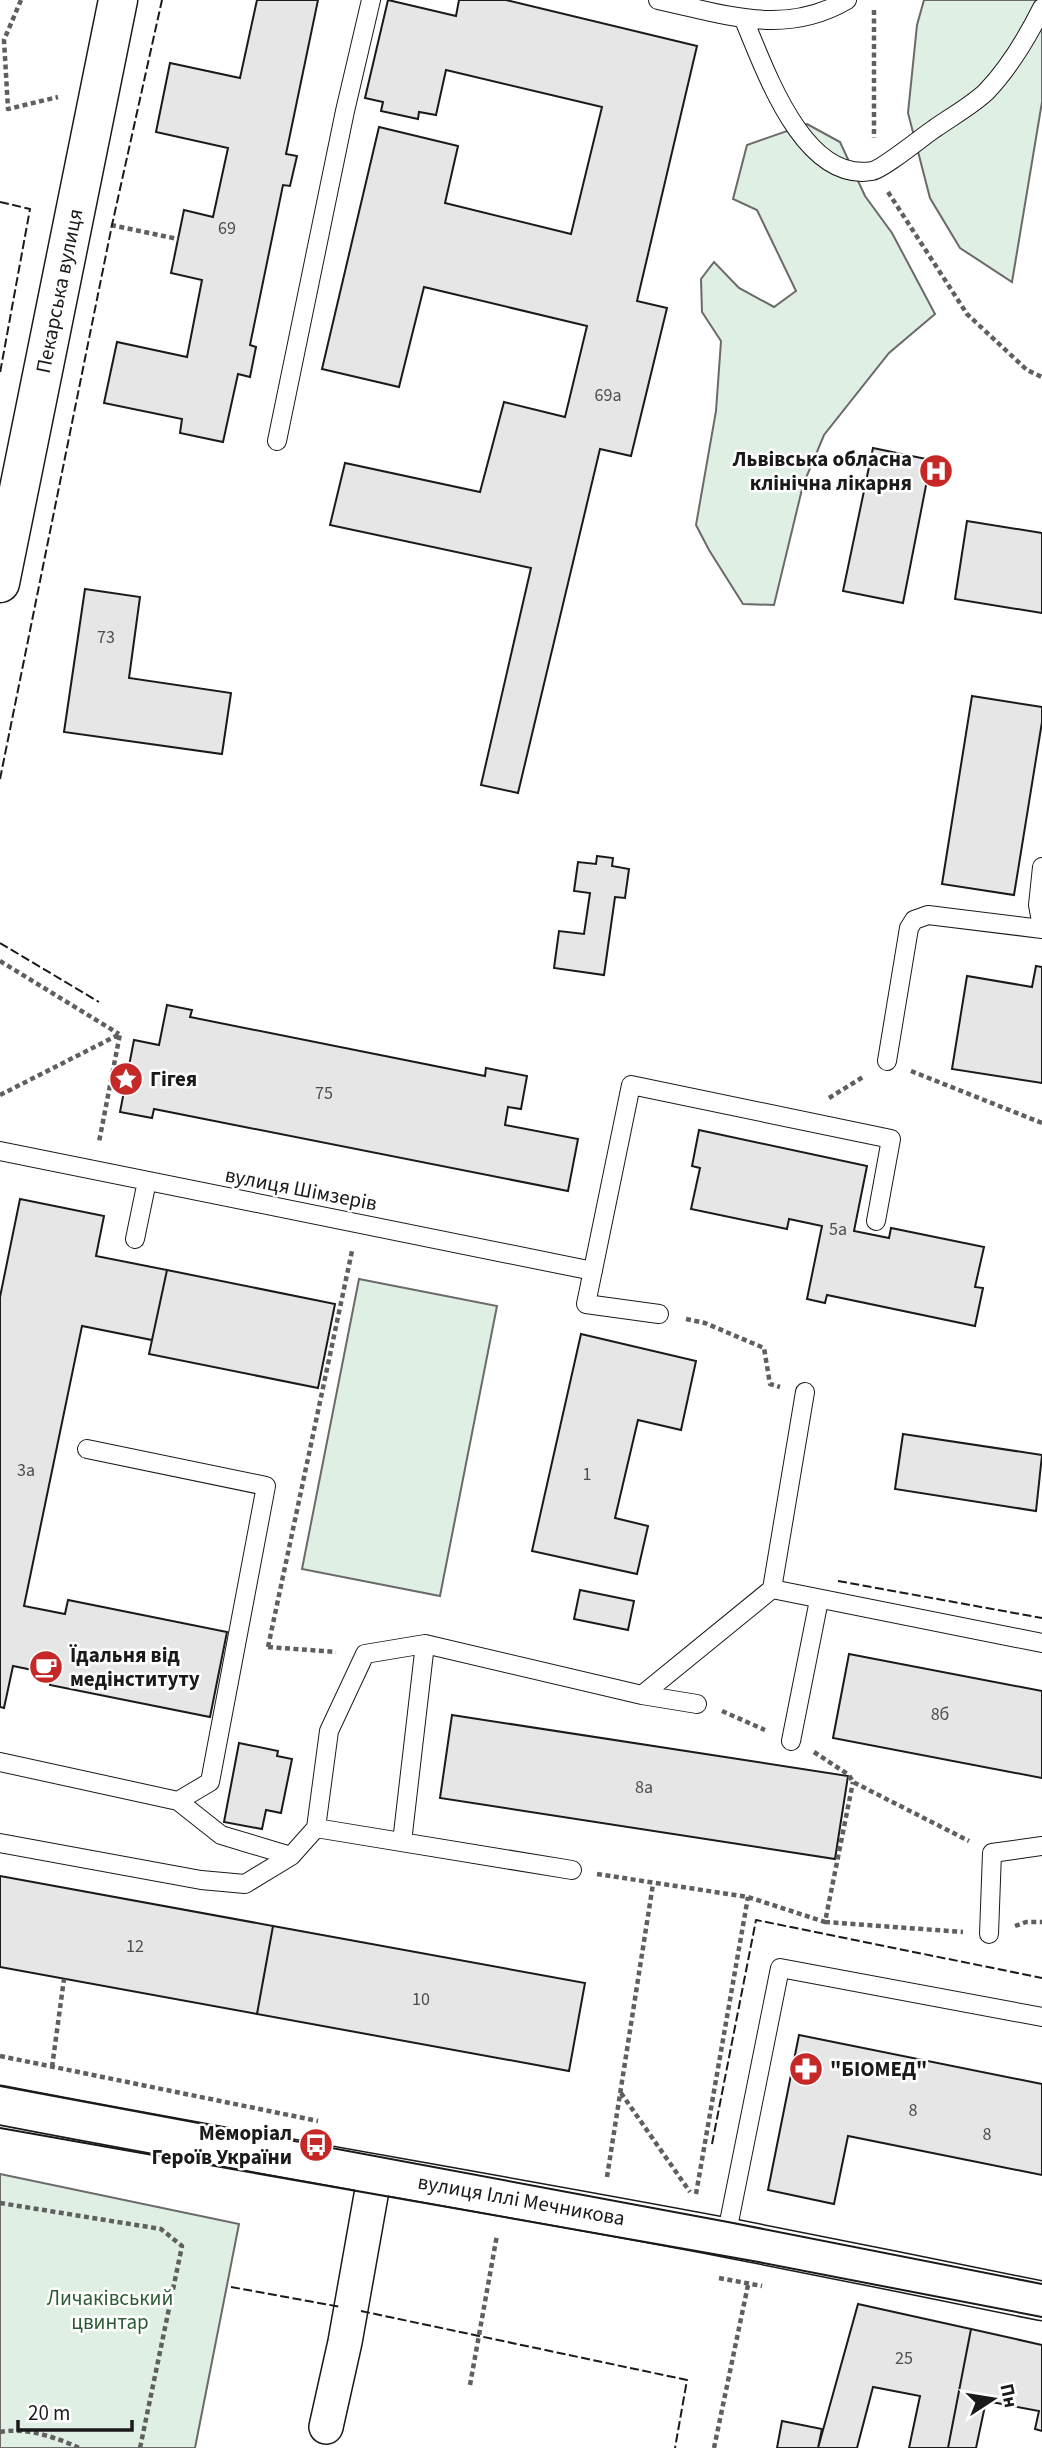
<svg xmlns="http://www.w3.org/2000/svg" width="1042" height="2448" viewBox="0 0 1042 2448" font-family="'Source Sans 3',sans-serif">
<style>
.green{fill:#e0efe3;stroke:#6a6a6a;stroke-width:2}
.building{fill:#e6e6e6;stroke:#1a1a1a;stroke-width:2}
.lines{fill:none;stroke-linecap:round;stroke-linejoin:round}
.service-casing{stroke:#1a1a1a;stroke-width:20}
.minor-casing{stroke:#1a1a1a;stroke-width:36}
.tertiary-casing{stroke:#1a1a1a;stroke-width:41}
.secondary-casing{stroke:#1a1a1a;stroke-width:41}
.path{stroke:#5f5f5f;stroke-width:4.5;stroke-dasharray:5 3.5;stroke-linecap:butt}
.service{stroke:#fff;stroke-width:18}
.minor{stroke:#fff;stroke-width:33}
.tertiary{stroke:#fff;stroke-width:38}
.secondary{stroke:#fff;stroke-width:38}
.tram{stroke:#1a1a1a;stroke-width:2}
.fence{stroke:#1a1a1a;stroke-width:2;stroke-dasharray:9 3.5;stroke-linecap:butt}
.labels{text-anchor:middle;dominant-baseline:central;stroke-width:5;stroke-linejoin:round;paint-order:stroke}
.number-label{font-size:18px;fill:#4d4d4d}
.street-label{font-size:21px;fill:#1a1a1a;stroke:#fff}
.poi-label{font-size:21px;font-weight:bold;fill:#1a1a1a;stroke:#fff;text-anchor:start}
.park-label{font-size:21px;fill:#2b5a34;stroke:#fff}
</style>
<rect width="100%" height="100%" fill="#fff"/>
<path class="green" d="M924,0H1042V102L1012,282L960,248L930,198L908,113L917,25Z
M807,124L840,142L865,196L892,233L935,314L889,353L824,435L803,485L774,605L743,604L709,550L696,525L716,411L721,341L702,312L701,279L714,262L739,288L774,307L796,291L757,210L733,199L747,145Z
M359,1279L497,1306L440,1596L302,1569Z
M0,2174L239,2224L195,2448H0Z"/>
<path class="building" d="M257,0H318L286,154L297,156L290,186L283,185L250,345L256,347L250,377L238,374L223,442L180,433L182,419L104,403L117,342L187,357L202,280L171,273L184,210L213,217L228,148L156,132L170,63L240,78Z
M388,0L456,16L459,0H506L697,46L637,301L667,308L631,456L600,449L518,793L481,785L531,568L330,525L345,463L480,492L504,402L565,417L587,326L424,287L399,387L322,369L379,127L458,146L445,203L571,234L602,107L446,70L436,115L419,112L418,119L381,111L383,102L365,98Z
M873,448L931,460L903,603L843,591Z
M967,521L1042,533V613L955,599Z
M85,589L140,597L129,678L231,693L222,754L64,732Z
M972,696L1042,707V722L1014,895L942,884Z
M597,856L613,858L612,866L629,869L625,898L615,897L604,975L554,968L559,931L584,934L590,893L574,891L578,862L596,864Z
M1036,966L1042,967V1083L952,1069L967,976L1032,987Z
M167,1005L192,1010L190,1017L485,1076L486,1068L527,1076L521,1109L508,1107L505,1125L578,1139L568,1191L154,1109L152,1118L120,1112L134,1040L159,1045Z
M699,1130L867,1166L854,1231L889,1238L891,1228L984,1247L975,1287L983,1288L975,1326L827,1295L825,1303L807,1299L822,1226L789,1219L787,1229L691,1209L700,1168L692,1166Z
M20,1199L104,1216L96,1256L167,1270L152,1340L82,1326L24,1606L65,1614L68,1600L227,1632L210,1717L50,1685L52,1674L13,1666L4,1708L0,1707V1297Z
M167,1270L335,1304L318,1388L149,1354Z
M581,1334L696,1361L681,1430L638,1420L615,1518L648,1526L637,1574L532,1551Z
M903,1434L1042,1455L1036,1511L895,1489Z
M580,1590L634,1601L628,1630L574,1619Z
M849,1654L1042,1691V1778L833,1738Z
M452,1715L848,1776L835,1859L440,1798Z
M239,1743L278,1751L277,1756L292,1759L281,1813L266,1810L262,1829L224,1822Z
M0,1876L273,1926L257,2014L0,1967Z
M273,1926L585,1983L569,2071L257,2014Z
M799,2035L1042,2084V2175L848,2136L834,2204L768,2190Z
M858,2304L971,2329L948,2448H909L920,2396L873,2387L857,2448H818Z
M971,2329L1042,2345V2431L1035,2429L1039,2411L986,2401L976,2448H948Z
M782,2421L822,2429L818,2448H777Z"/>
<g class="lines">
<g class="service-casing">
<path id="service" d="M658,0C724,14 784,37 847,0
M744,20C765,69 803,183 872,171C883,169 922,137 934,129C951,117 971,106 986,92C1009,68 1027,38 1042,8
M277,441L345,111L371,0
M1042,867L1038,905L1042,927
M887,1061L909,928L914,920L928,915L1042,929
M0,1151L593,1271
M135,1239L147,1181
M659,1314L586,1304L631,1085L891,1139L876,1221
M772,1589L1042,1643
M642,1695L772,1589L805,1392
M791,1741L819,1600
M0,1762L178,1801L210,1782L266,1486L87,1449
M178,1801L221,1835L291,1856
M316,1828L572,1870
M402,1842L425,1644
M0,1843L201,1880L245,1884L291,1856L316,1828L329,1731L365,1654L425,1644L642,1695L697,1704
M989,1934L992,1853L1042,1846
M726,2237L780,1968L1042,2017"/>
</g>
<g class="minor-casing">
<path id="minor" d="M326,2427L345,2342L375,2173"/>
</g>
<g class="tertiary-casing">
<g id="tertiary">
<path id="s1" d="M0,583L118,0"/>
</g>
</g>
<g class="secondary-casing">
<g id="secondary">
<path id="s2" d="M0,2105C242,2152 486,2192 729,2238C833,2258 938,2280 1042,2301"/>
</g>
</g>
<path class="path" d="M21,0L4,40L8,109L58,97
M874,10V138
M888,192L967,314L1027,370L1042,377
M111,225L178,239
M0,961L119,1034
M911,1071L1042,1123
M0,1095L120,1034L99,1142
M829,1098L863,1077
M686,1319L705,1323L764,1348L770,1384L780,1387
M268,1647L352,1251
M268,1647L336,1652
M722,1711L765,1730
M814,1752L849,1775L853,1782L969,1841
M597,1874L748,1897L825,1922L853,1782
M825,1922L963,1932
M1015,1926L1026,1922H1042
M0,2056L318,2121
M52,2067L64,1979
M621,2093L690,2192
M607,2177L653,1884
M696,2194L748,1897
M0,2203L161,2229L182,2246L140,2448
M719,2278L762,2286
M470,2385L497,2235
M0,2432C25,2427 56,2437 79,2448
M714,2448L748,2285"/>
<use href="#service" class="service"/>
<use href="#minor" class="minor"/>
<use href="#tertiary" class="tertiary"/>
<use href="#secondary" class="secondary"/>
<path class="tram" d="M0,2086L728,2222L1042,2284
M0,2128L753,2261L1042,2317"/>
<path class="fence" d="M0,202L30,209L0,373
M0,779L112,225L162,0
M0,943L99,1002
M838,1581L1042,1618
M712,2144L756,1920L1042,1978
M231,2287L341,2307
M361,2311L687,2380L675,2448"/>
</g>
<defs>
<g id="hospital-disc" transform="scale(1.75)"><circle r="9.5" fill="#c62828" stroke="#fff"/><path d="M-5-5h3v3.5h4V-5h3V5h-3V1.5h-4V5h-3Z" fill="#fff"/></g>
<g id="sight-disc" transform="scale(1.75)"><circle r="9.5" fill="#c62828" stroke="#fff"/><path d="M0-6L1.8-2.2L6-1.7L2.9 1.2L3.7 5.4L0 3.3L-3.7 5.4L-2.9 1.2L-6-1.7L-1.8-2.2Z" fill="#fff"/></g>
<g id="cafe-disc" transform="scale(1.75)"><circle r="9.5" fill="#c62828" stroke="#fff"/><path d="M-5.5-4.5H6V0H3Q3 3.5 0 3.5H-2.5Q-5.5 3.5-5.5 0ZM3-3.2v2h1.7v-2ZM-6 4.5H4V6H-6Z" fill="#fff"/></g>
<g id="pharmacy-disc" transform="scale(1.75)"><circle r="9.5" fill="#c62828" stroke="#fff"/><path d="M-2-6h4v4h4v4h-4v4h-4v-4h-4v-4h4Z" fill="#fff"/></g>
<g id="bus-disc" transform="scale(1.75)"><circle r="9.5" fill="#c62828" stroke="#fff"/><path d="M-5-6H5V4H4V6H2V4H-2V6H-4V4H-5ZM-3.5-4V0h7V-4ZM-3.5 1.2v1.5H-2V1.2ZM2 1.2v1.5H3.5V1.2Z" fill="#fff"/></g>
</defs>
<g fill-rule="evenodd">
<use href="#hospital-disc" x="936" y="471"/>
<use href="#sight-disc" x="126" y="1079"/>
<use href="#cafe-disc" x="46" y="1667"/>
<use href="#pharmacy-disc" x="806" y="2069"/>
<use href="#bus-disc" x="316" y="2145"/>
</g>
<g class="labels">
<g class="number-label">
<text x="227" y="228">69</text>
<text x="608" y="395">69а</text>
<text x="106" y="637">73</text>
<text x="324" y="1093">75</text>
<text x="838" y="1229">5а</text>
<text x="26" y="1470">3а</text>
<text x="587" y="1474">1</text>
<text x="940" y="1714">8б</text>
<text x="644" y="1787">8а</text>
<text x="135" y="1946">12</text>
<text x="421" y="1999">10</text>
<text x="913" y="2110">8</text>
<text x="987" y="2134">8</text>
<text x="904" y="2358">25</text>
</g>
<g class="street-label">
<text stroke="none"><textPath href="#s1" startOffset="298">Пекарська вулиця</textPath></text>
<text transform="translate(301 1189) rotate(11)">вулиця Шімзерів</text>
<text stroke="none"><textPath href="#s2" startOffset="530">вулиця Іллі Мечникова</textPath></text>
</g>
<g class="poi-label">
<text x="912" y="459" text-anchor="end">Львівська обласна<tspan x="912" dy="24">клінічна лікарня</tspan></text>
<text x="150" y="1079">Гігея</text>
<text x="70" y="1655">Їдальня від<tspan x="70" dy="24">медінституту</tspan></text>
<text x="830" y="2069">"БІОМЕД"</text>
<text x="292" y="2133" text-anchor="end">Меморіал<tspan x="292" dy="24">Героїв України</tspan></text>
</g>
<g class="park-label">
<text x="110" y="2298">Личаківський<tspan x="110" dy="24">цвинтар</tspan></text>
</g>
</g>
<g transform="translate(993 2399) rotate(78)" stroke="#ffffff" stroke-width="5" paint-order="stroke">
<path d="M0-5L12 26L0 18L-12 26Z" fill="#1a1a1a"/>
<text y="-10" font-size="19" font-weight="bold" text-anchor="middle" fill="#1a1a1a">Пн</text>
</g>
<path d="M18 2420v10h114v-10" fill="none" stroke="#1a1a1a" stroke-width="3.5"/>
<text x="28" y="2420" font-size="21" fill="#1a1a1a" stroke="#ffffff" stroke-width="5" paint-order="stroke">20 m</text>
</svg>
